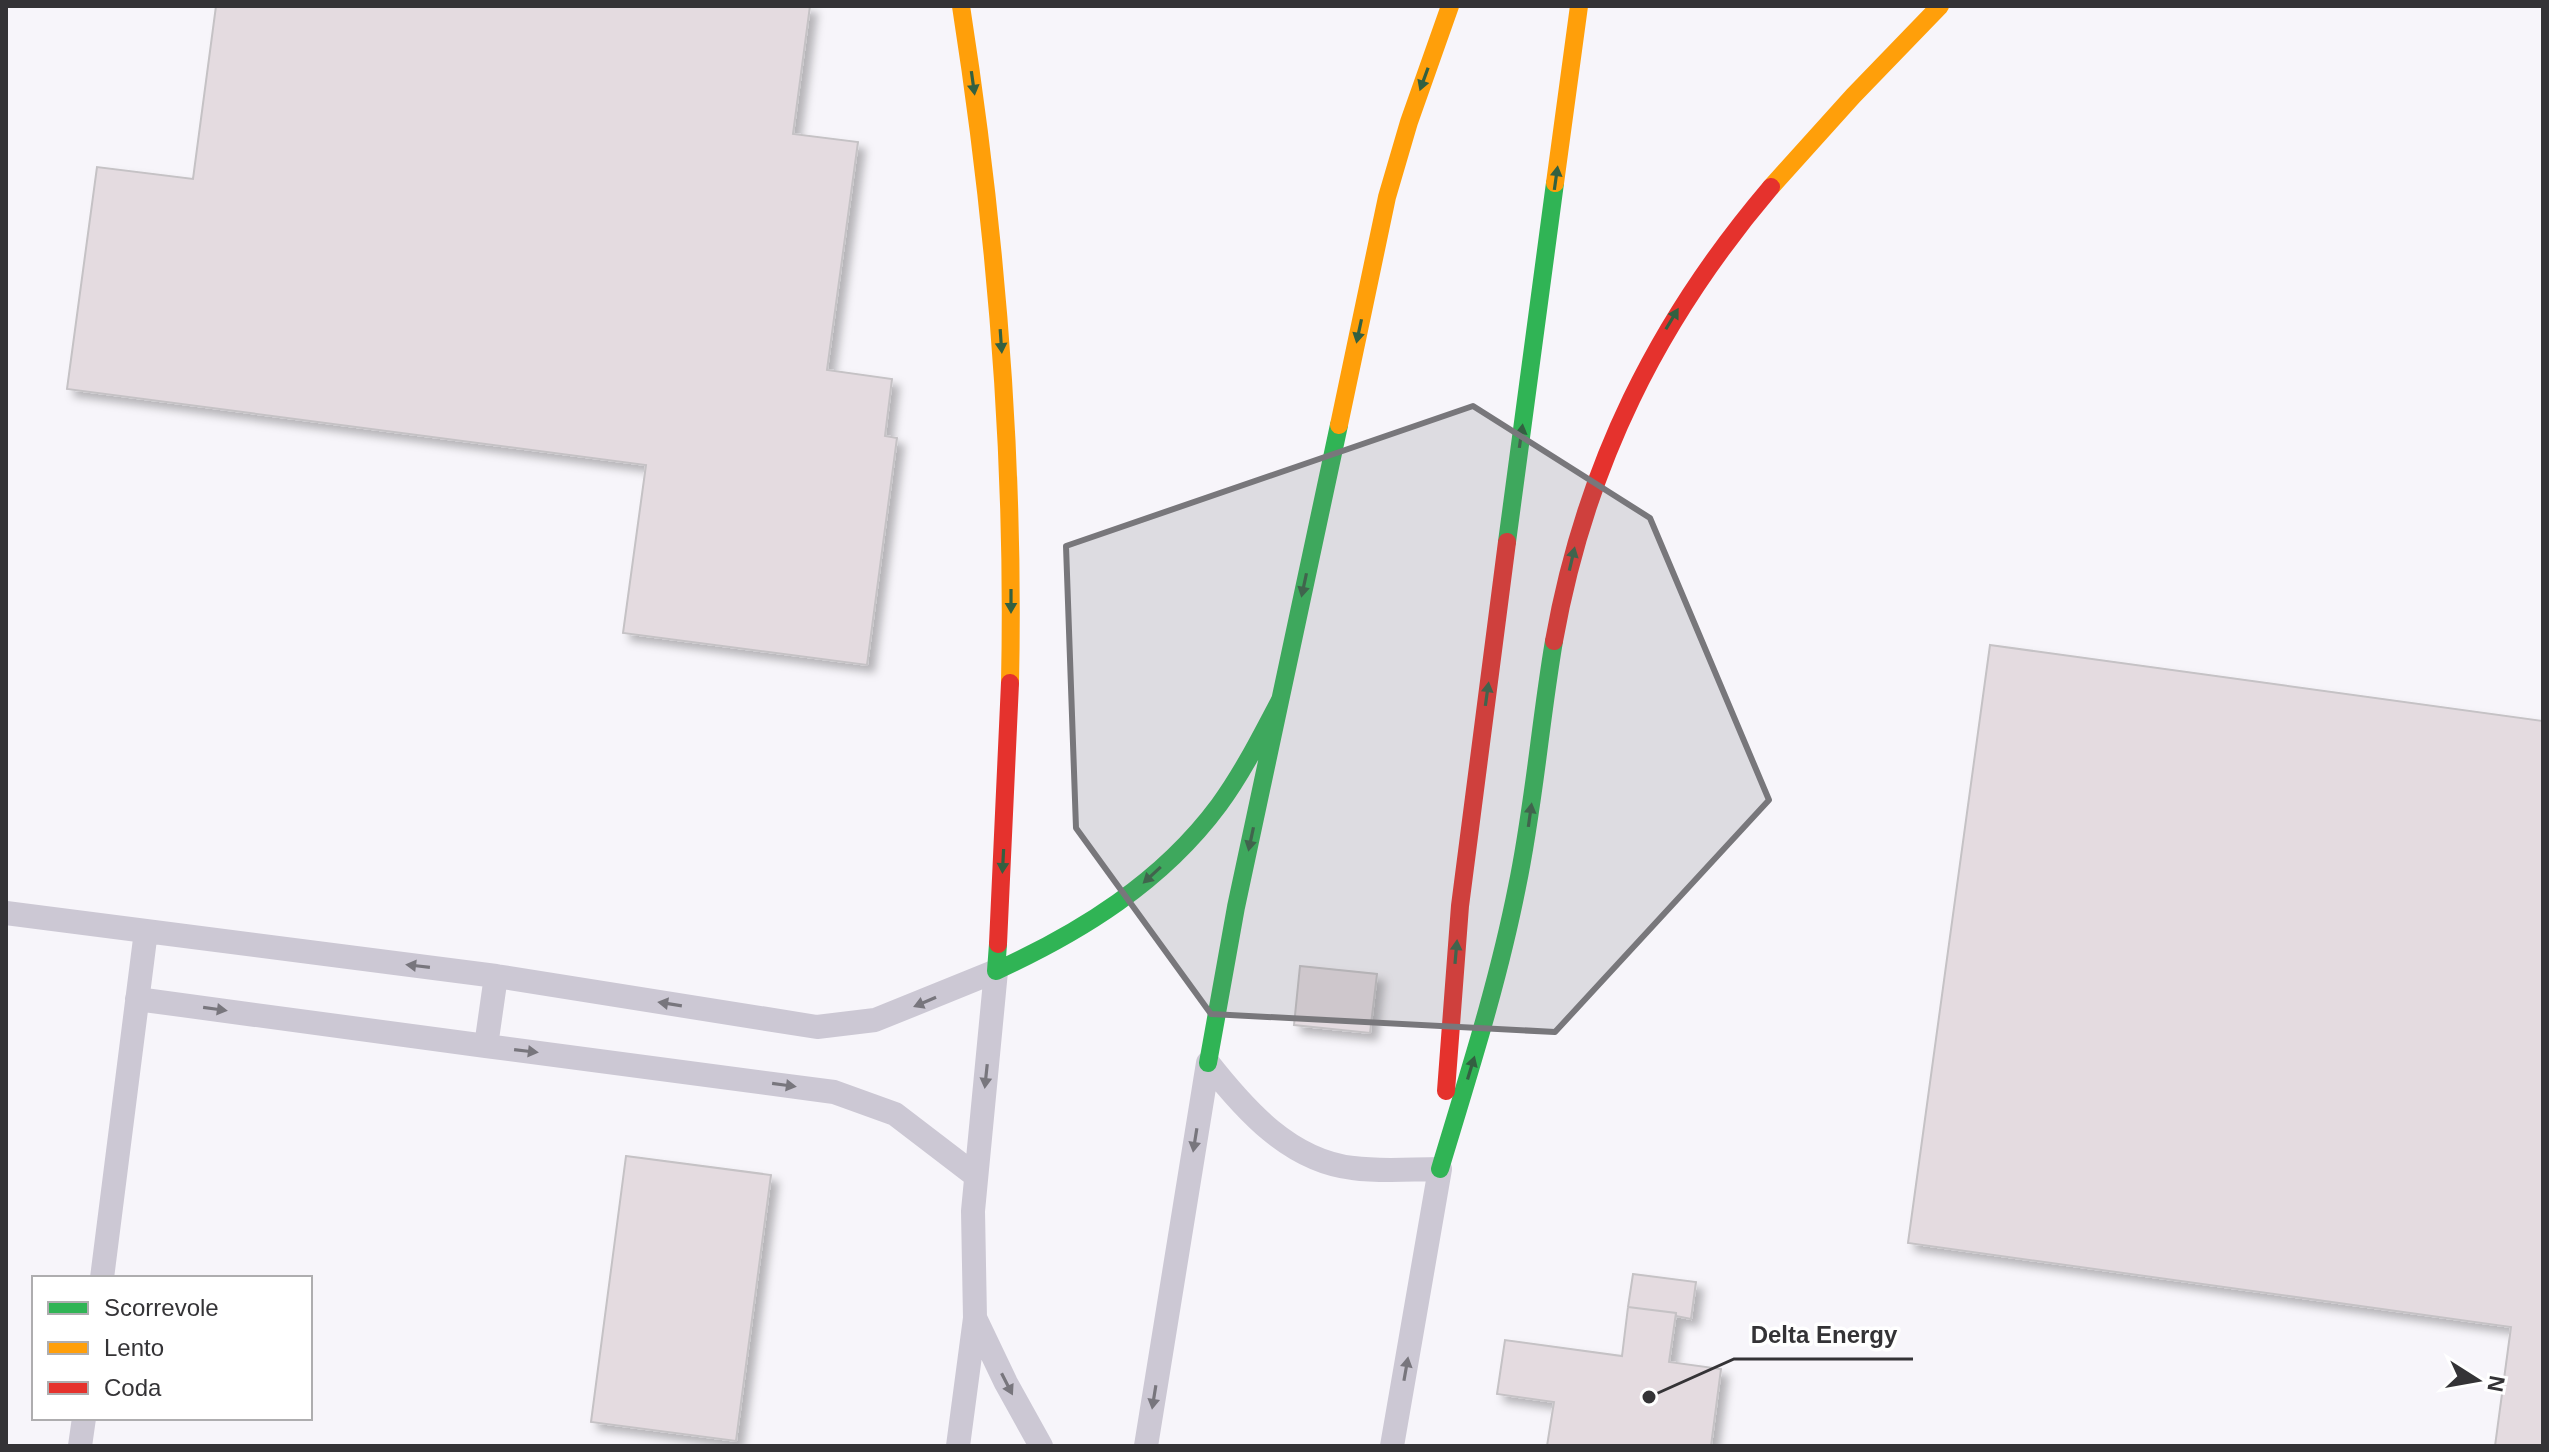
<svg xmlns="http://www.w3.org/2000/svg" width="2549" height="1452" viewBox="0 0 2549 1452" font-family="Arial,sans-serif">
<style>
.building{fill:#e4dbe0;stroke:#c5c2c5;stroke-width:2;filter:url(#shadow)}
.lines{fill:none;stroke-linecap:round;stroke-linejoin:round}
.lane{stroke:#ccc8d4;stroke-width:24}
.fast{stroke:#30b455;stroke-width:18}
.slow{stroke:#ff9f0a;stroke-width:18}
.jam{stroke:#e5322d;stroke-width:18}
.oneway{fill:#336041}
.oneway2{fill:#78767d}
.marked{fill:#78777b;fill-opacity:0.2;stroke:#78777b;stroke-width:6;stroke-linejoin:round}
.leader{fill:none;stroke:#343336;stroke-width:3}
.callout-dot{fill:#343336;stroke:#fff;stroke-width:3}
.callout-label{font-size:24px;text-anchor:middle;font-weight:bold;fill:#343336;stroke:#fff;stroke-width:7;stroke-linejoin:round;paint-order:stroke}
</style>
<defs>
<filter id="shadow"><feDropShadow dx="7" dy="7" stdDeviation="4" flood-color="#0004"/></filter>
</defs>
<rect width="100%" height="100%" fill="#f7f5fa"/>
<path class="building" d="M216,6H810L793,134L858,142L827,370L892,379L885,436L897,438L867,665L623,633L646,465L67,389L97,167L193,179Z
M1990,645L2543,721V1446H2495L2511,1327L1908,1243Z
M1300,966L1377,974L1370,1033L1294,1025Z
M626,1156L771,1175L736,1441L591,1422Z
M1633,1274L1696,1282L1691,1319L1676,1316V1313L1628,1307Z
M1628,1307L1676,1313L1669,1362L1721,1369L1711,1446H1547L1554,1402L1497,1394L1505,1340L1622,1356Z"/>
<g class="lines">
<path class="lane" d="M6,913L146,931L102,1278
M146,931L496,976
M137,999L486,1046
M1208,1063C1245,1110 1290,1161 1353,1168C1382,1172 1412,1169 1440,1169L1392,1446
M976,1176L895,1114L834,1092L486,1046L496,976L817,1027L875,1020L996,971L973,1211L975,1318L1006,1383L1041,1446
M80,1446L84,1418
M958,1446L975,1318
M1146,1446L1208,1063"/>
<path class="fast" d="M1507,542L1555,183
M998,944L996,971C1081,932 1162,882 1219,805C1243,772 1261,736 1280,700
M1208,1063L1236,907L1339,425
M1440,1169C1468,1076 1498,983 1517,887C1534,806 1540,723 1554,641"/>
<path class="slow" d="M961,6C996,230 1015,455 1010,683
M1555,183L1579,6
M1771,187L1853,96L1940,6
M1339,425L1387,197L1409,122L1450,6"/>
<path class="jam" d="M1554,641C1585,467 1657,321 1771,187
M998,944L1010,683
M1446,1091L1460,906L1507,542"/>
</g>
<defs><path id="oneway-solid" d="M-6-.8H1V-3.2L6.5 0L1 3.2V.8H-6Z" transform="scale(2)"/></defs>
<g class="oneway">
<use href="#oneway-solid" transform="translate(1424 79) rotate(110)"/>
<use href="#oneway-solid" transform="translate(973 83) rotate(82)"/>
<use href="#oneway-solid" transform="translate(1556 178) rotate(-82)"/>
<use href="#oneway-solid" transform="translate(1672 319) rotate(-59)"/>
<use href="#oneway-solid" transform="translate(1359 331) rotate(102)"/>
<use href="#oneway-solid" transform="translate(1001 341) rotate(86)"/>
<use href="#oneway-solid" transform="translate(1521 436) rotate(-82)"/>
<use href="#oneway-solid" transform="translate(1572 559) rotate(-77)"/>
<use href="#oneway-solid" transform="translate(1304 585) rotate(102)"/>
<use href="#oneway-solid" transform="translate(1011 601) rotate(90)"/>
<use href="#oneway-solid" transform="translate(1487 694) rotate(-82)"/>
<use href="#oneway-solid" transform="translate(1530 815) rotate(-82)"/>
<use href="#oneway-solid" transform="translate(1251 839) rotate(102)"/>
<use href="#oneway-solid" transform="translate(1003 861) rotate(93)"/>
<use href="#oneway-solid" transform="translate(1152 875) rotate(137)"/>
<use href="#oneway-solid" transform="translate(1456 952) rotate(-85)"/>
<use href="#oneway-solid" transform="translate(1471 1068) rotate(-73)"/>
</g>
<g class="oneway2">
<use href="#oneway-solid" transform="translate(418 966) rotate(-173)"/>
<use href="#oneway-solid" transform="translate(925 1002) rotate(157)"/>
<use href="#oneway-solid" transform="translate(670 1004) rotate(-171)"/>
<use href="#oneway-solid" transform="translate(215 1009) rotate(8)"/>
<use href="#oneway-solid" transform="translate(526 1051) rotate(7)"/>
<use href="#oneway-solid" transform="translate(986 1076) rotate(96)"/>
<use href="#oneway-solid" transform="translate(784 1085) rotate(8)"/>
<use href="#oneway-solid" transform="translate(1195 1140) rotate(99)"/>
<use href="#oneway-solid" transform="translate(1406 1369) rotate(-80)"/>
<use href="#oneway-solid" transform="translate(1007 1384) rotate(63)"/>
<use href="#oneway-solid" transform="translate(1154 1397) rotate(99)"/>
</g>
<path class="marked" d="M1473,406L1650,518L1769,800L1555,1032L1211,1014L1076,828L1066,546Z"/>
<path class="leader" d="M1649 1397L1734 1359H1913"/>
<circle class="callout-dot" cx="1649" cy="1397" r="8"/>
<g class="callout-label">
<text x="1824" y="1343">Delta Energy</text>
</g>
<rect width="2549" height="1452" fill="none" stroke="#343336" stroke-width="16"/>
<rect x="32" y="1276" width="280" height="144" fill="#ffffff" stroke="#aeadaf" stroke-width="2"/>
<rect x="48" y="1302" width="40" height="12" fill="#30b455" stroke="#aeadaf" stroke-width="2"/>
<text x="104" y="1316" font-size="24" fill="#343336">Scorrevole</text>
<rect x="48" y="1342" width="40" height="12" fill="#ff9f0a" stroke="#aeadaf" stroke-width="2"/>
<text x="104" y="1356" font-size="24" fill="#343336">Lento</text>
<rect x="48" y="1382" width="40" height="12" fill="#e5322d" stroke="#aeadaf" stroke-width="2"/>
<text x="104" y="1396" font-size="24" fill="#343336">Coda</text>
<g transform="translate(2477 1380) rotate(101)" stroke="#ffffff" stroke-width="6" paint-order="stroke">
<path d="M0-6L14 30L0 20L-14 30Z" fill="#343336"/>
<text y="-12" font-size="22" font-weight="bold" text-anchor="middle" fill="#343336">N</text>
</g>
</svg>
